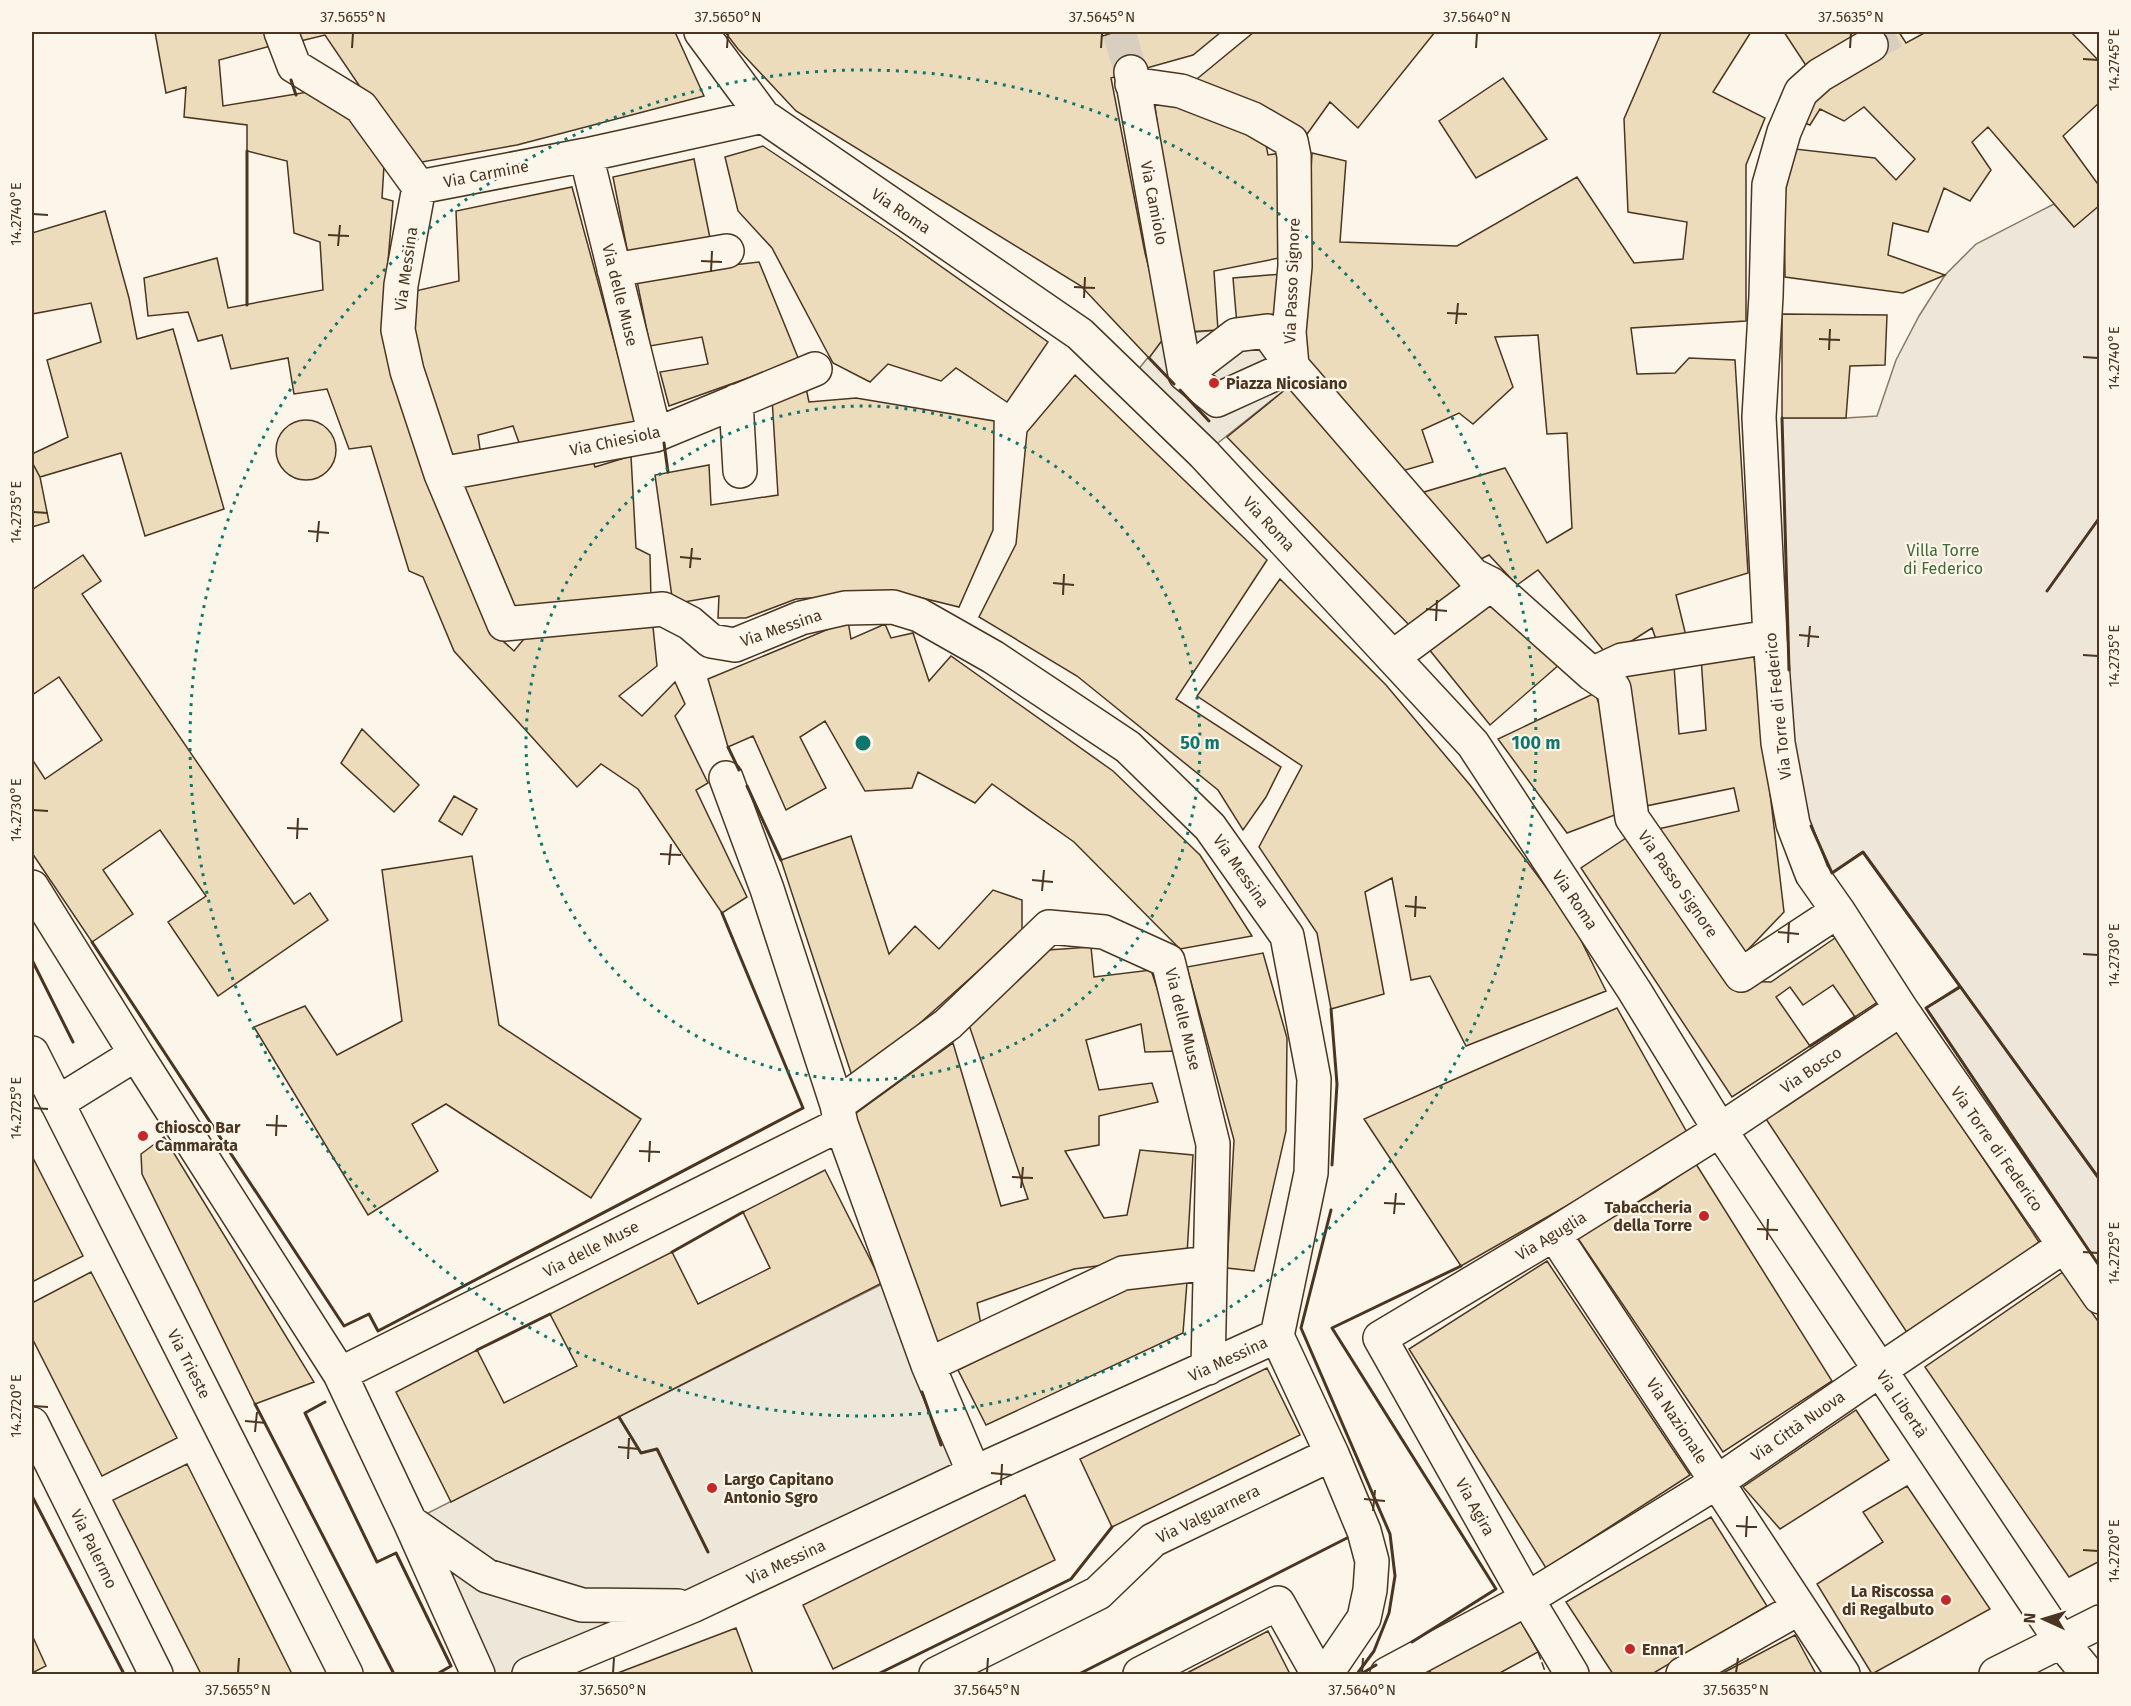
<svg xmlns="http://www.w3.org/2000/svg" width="2131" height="1706" viewBox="0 0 2131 1706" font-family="'Fira Sans',sans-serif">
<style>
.green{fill:#ede6d9;stroke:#887966;stroke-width:1.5}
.parking{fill:#ede7d9;stroke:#887966;stroke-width:1.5}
.building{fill:#ecdcbc;stroke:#4a3520;stroke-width:1.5}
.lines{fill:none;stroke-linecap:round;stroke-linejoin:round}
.minor-tunnel{stroke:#d8cfc1;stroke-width:33;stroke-dasharray:33 16;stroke-linecap:butt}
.minor-casing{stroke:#4a3520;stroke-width:36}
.minor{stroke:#fbf6e9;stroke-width:33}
.fence{stroke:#4a3520;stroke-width:1.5;stroke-dasharray:8 3;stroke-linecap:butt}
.wall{stroke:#4a3520;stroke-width:3}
.ticks{fill:none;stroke:#4a3520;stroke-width:2}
.ring{fill:none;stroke:#0f766e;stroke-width:3;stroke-dasharray:3 6}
.poi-dot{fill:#c62828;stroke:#fbf6e9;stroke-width:2}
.labels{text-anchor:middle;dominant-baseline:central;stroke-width:4.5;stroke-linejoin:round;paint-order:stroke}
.street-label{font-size:16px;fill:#4a3520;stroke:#fbf6e9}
.poi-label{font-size:16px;font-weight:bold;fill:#4a3520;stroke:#fbf6e9;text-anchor:start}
.park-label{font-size:16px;fill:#436837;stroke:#fbf6e9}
.centre{fill:#0f766e;stroke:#fbf6e9;stroke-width:3}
.ring-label{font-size:18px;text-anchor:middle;font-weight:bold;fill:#0f766e;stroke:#fbf6e9;stroke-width:4.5;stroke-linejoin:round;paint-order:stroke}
.neatline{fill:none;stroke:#4a3520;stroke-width:2}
.ticks-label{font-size:15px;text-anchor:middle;fill:#4a3520}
</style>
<rect width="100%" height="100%" fill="#fbf6e9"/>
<path class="green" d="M2054,204L2074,227L2099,205V1267L1926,1008L1959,986L1863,853L1832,873L1808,818L1791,743L1782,418H1846L1877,416L1896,360L1919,316L1945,275L1976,244Z"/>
<path class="parking" d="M1280,321L1291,385L1204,454L1129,381L1166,335L1218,330Z
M896,1277L974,1473L529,1674H478L410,1522Z"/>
<path class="building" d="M155,32H274L278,44L219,60L223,106L308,92L336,107L367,136L384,166L382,198L393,201L382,335L493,632L514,651L533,628L652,617L657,666L619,696L642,716L675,682L685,704L675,716L708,783L696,790L747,897L722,913L638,789L601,764L577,787L454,651L423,577L409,571L371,446L349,449L327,389L294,394L288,358L231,369L222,335L198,341L188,312L148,316L144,278L217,258L228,308L323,290L320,242L294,233L287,161L247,151V125L184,117L186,87L166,93Z
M289,32H675L704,96L517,145L422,162L369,100L325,35L292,43Z
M725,32H1101L1103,36L1115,32H1221L1193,55L1111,78L1145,253L1166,335L1149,358L1081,286L796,111L738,49Z
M1254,32H1435L1358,128L1330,102L1305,137L1192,83Z
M1660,32H1751L1713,92L1765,118L1746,165V321L1631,328L1637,374L1675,373L1689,358L1735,360L1748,573L1676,595L1687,640L1659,648L1652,628L1608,656L1538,570L1517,585L1489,555L1471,564L1414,495L1505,468L1547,543L1572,528L1567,433L1547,434L1538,335L1495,337L1513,387L1473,424L1459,413L1422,430L1433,462L1402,471L1309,379L1303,311L1312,153L1346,161L1340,242L1457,246L1577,177L1634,263L1683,259L1687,222L1628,212L1624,119L1661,33Z
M1784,32H1899L1906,43L1926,32H2071L2100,62V102L2063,136L2100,187V205L2074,227L1988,127L1972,142L1991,170L1970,201L1944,188L1928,232L1893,223L1888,255L1945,275L1903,293L1785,277L1784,196L1795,149L1875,158L1896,180L1915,159L1864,107L1844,121L1820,109L1810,125L1802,122L1807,67Z
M1503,78L1547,139L1476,178L1439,121Z
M1154,99L1264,134L1268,155L1286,152L1284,257L1214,271L1218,330L1185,332Z
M763,146L898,236L1048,342L1007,402L956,368L941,381L888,364L870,382L833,363L772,248L738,211L725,157Z
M694,159L711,243L628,254L613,177Z
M572,187L638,429L522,451L513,426L478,435L481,456L450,461L411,329V292L459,281L456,211Z
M105,211L129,298L137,339L173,329L224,509L145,536L121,453L40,477L32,462V454L68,437L47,360L101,342L91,303L32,314V233Z
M759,262L799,360L669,406L660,372L708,364L702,337L650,346L636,276Z
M1282,274L1280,321L1237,325L1233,278Z
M1782,314L1887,315L1885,365L1850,366L1846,418H1782Z
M1075,375L1267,560L1176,699L1281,767L1266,797L1243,830L1218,790L1077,676L979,617L1016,544L1027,432Z
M1291,385L1463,586L1412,628L1227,437Z
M806,388L809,402L856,398L994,421L993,530L959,607L898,592L796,599L746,618H718L719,596L673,604L655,475L709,465L711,505L778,495L772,398Z
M276 450a30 30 0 1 1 60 0a30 30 0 1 1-60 0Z
M591,455L595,467L631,456L636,548L650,555L651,601L516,616L461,486Z
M32,462L40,477L49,522L32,527Z
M83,555L101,581L82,594L294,904L310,893L328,920L218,996L168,922L206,896L160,830L103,870L133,914L92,942L32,853V759L45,779L102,740L59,677L32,695V590Z
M1280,579L1386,685L1470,785L1572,922L1606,991L1466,1046L1430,976L1411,980L1392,878L1365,892L1384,994L1331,1009L1317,933L1259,847L1302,766L1197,696Z
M1493,597L1560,664L1490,725L1428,648Z
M848,621L851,639L885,624L891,638L913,633L929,681L951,656L1113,771L1200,855L1252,936L1180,949L1074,842L992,784L975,803L918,772L912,788L865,791L825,721L800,737L826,788L786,810L753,736L728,747L708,679Z
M1753,648L1784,912L1740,958L1649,831L1739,811L1734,788L1641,807L1632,751L1627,669L1674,666L1679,734L1706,730L1701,657Z
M1595,693L1611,736L1620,813L1567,833L1498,739Z
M362,729L419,785L394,812L341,763Z
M454,796L477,809L462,835L439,821Z
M1632,834L1732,981L1771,982L1838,936L1881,1000L1855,1017L1833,985L1803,1005L1790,987L1776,997L1810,1046L1732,1097L1581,868Z
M851,836L889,954L915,926L939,949L993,890L1022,900V932L854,1082L781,860Z
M472,856L499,1025L641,1119L591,1198L446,1104L412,1124L438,1171L368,1215L254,1027L305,1006L337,1055L402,1021L382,870Z
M1091,947L1094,977L1151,970L1178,1051L1145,1052L1141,1024L1086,1040L1099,1090L1152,1083L1158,1102L1099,1116V1145L1065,1151L1104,1218L1127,1215L1140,1150L1193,1155L1187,1254L1074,1269L977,1303L982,1330L934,1350L855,1114L953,1043L1001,1206L1028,1199L968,1022L1048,950Z
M1263,953L1287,1038L1286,1131L1254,1271L1227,1268L1234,1140L1187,967Z
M1617,1008L1689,1136L1461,1266L1364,1119Z
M1898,1031L2041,1245L1908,1334L1766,1119Z
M164,1137L314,1382L255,1404L142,1174L141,1154Z
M32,1156L83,1256L32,1282Z
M1696,1164L1832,1381L1723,1452L1577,1237L1655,1192Z
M825,1170L882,1283L451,1502L396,1392L477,1350L504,1403L577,1366L550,1314L672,1252L698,1304L770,1268L743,1212Z
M1547,1261L1690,1475L1546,1568L1409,1349Z
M91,1272L177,1438L102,1476L32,1338V1303Z
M2063,1272L2100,1324V1561L2069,1577L1925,1367Z
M1187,1282L1183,1333L986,1425L958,1370L1134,1283Z
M1267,1368L1300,1435L1112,1527L1080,1459Z
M1856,1410L1889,1460L1780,1529L1743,1487Z
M187,1464L292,1674H201L113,1500Z
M1907,1486L1990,1609L1872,1674L1817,1584L1883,1542L1863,1512Z
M1025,1495L1055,1560L833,1669L803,1605Z
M1711,1517L1767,1606L1652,1674H1613L1566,1602Z
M1518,1616L1538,1652L1498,1674H1432L1427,1668Z
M736,1628L753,1674H615Z
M1268,1631L1290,1674H1185Z
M32,1635L46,1666L32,1673Z
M1795,1635L1816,1674H1721Z"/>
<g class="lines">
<path class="minor-tunnel" d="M1119,32L1131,72
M1871,45L1894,32"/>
<g class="minor-casing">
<path id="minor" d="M281,32L294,66L361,107L419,187
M701,32L763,116L1080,334L1204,454L1473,744L1634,990L1720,1130L2061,1641L2088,1674
M1871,45L1820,75L1801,92L1784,132L1769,185L1766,296L1759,417L1770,637L1778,743L1793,824L1812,874L1838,911L1901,1009L2100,1297
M1131,72L1185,374L1217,400L1292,366L1267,331L1236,335L1185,374
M1132,84L1181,91L1253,119L1291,141L1294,156L1295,266L1289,332L1292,366L1473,575L1491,584L1592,674L1614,689L1632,818L1741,975L1838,911
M586,155L655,435
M419,187L401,285L398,330L407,371L441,474L504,624L663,609L690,623L711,641L735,645L801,618L845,608L893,607L919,615L993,657L1128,747L1210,827L1287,936L1314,1079L1311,1173L1277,1336L974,1473L692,1606L529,1674
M419,187L586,155L763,116
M614,270L727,251
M736,401L740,471
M441,474L655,435L815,369
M1393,657L1491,584
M1592,674L1622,660L1770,637
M726,778L767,889L837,1105L948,1024L1049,927L1104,932L1168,961L1213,1144L1208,1368
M32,887L136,1054
M32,1053L346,1674
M57,1103L136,1054L340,1374L410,1522L478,1674
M837,1105L841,1124L928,1365L974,1473
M1554,1234L1843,1674
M1277,1336L1332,1454L1364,1531L1372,1561L1370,1590L1364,1618L1326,1674
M928,1365L1123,1273L1210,1263
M340,1374L841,1124
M32,1424L156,1674
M410,1522L487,1576L582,1605L678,1606
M936,1674L1098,1593L1153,1540L1332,1454
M1140,1674L1278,1603L1318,1674
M1387,1674L1527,1599L1717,1482L1880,1370L2064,1246
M1572,1674L1527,1599L1380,1338L1554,1234L1720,1130L1901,1009
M1683,1674L1799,1608
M1996,1674L2100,1622"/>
</g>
<use href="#minor" class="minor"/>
<path class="fence" d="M1538,1652L1546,1674"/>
<path class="wall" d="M291,80L296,95
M247,151V305
M1149,358L1174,384
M1180,390L1209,421
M1782,418L1789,670
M664,443L668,472
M2047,591L2100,517
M728,747L739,770
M747,786L781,860
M1811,826L1832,873L1863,852L2100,1180
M92,942L344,1326L369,1314L378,1331L803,1108L722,913
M32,960L73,1042
M1960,987L1926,1008L2100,1267
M1331,1009L1337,1084L1332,1165
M1810,1046L1855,1017
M1331,1210L1301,1328L1390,1534L1395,1576L1389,1613L1374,1651L1357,1674
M672,1252L743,1212
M477,1350L550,1314
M922,1392L941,1445
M325,1402L305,1413L377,1562L396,1553L451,1666L437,1674
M255,1404L394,1674
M619,1417L641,1453L657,1449L708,1552
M32,1496L124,1674
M1412,1642L1496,1589L1332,1328L1461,1266
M878,1674L1071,1579L1112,1527
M1079,1674L1347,1538
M1361,1674L1376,1665"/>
</g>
<path class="ticks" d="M352,48L353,33M727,48L728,33M1101,48L1102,33M1476,48L1477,33M1850,48L1851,33M2083,59L2098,60M33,214L48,215M328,235L349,236M338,246L340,225M701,261L722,262M711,272L712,251M1074,287L1095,288M1084,298L1085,277M1447,313L1467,314M1456,324L1458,303M1819,339L1840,340M1829,350L1830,329M2083,357L2098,358M33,512L48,513M308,531L329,533M317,542L319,521M680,557L701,559M690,568L692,548M1053,583L1074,585M1063,595L1064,574M1426,609L1447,611M1436,621L1437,600M1799,635L1819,637M1808,647L1810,626M2083,655L2098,656M33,810L48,811M287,828L308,829M297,839L298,818M660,854L681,855M669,865L671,844M1032,880L1053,882M1042,891L1044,870M1405,906L1426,908M1415,917L1416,896M1778,932L1799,934M1788,943L1789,922M2083,954L2098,955M33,1108L48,1109M266,1125L287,1126M276,1136L277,1115M639,1151L660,1152M649,1162L650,1141M1012,1177L1033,1178M1021,1188L1023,1167M1384,1203L1405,1204M1394,1214L1396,1193M1757,1229L1778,1230M1767,1240L1768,1219M2083,1252L2098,1253M33,1406L48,1407M245,1421L266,1423M255,1432L257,1412M618,1447L639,1449M628,1459L629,1438M991,1473L1012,1475M1001,1485L1002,1464M1364,1499L1385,1501M1373,1511L1375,1490M1736,1526L1757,1527M1746,1537L1747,1516M2083,1550L2098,1551M238,1673L239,1658M613,1673L614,1658M987,1673L988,1658M1362,1673L1363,1658M1736,1673L1738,1658"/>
<g class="ring">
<circle cx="863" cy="743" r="337"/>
<circle cx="863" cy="743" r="673"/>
</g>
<g class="poi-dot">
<circle cx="1214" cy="383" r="6"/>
<circle cx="143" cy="1136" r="6"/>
<circle cx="1704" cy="1216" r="6"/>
<circle cx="712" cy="1488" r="6"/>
<circle cx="1946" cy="1600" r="6"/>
<circle cx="1630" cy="1649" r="6"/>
</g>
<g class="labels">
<g class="street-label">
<text transform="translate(486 174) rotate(-11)">Via Carmine</text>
<text transform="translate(1154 203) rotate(79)">Via Camiolo</text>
<text transform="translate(901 211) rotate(34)">Via Roma</text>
<text transform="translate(406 269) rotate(-82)">Via Messina</text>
<text transform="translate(1292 281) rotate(-88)">Via Passo Signore</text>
<text transform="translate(620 295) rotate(76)">Via delle Muse</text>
<text transform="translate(615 441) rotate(-12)">Via Chiesiola</text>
<text transform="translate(1269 524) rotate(47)">Via Roma</text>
<text transform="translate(781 628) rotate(-19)">Via Messina</text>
<text transform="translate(1778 706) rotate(-96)">Via Torre di Federico</text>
<text transform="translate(1241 871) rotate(55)">Via Messina</text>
<text transform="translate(1678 884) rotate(55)">Via Passo Signore</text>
<text transform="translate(1575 900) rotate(56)">Via Roma</text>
<text transform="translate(1183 1019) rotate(76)">Via delle Muse</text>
<text transform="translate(1811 1070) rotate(-34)">Via Bosco</text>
<text transform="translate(1997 1149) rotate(55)">Via Torre di Federico</text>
<text transform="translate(1551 1236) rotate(-31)">Via Aguglia</text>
<text transform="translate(591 1249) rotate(-27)">Via delle Muse</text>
<text transform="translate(1228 1359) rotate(-25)">Via Messina</text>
<text transform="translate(189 1364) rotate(63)">Via Trieste</text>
<text transform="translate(1902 1404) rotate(56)">Via Libertà</text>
<text transform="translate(1677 1421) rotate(57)">Via Nazionale</text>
<text transform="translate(1798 1426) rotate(-35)">Via Città Nuova</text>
<text transform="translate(1475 1507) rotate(61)">Via Agira</text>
<text transform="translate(1208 1514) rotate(-26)">Via Valguarnera</text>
<text transform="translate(94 1549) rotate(64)">Via Palermo</text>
<text transform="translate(786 1562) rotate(-25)">Via Messina</text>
</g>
<g class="poi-label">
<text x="1226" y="383">Piazza Nicosiano</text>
<text x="155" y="1127">Chiosco Bar<tspan x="155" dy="18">Cammarata</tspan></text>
<text x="1692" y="1207" text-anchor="end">Tabaccheria<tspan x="1692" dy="18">della Torre</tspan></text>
<text x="724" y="1479">Largo Capitano<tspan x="724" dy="18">Antonio Sgro</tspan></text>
<text x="1934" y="1591" text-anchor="end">La Riscossa<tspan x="1934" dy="18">di Regalbuto</tspan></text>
<text x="1642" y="1649">Enna1</text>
</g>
<g class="park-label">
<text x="1943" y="550">Villa Torre<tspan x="1943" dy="18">di Federico</tspan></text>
</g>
</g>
<circle cx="863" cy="743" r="9" class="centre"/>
<g class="ring-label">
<text x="1200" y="749">50 m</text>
<text x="1536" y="749">100 m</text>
</g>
<rect width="2131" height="1706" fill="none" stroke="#fbf6e9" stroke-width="66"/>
<g transform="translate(2044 1619) rotate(274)" stroke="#fbf6e9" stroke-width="4.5" paint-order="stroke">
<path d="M0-4.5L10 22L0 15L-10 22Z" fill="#4a3520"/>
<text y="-9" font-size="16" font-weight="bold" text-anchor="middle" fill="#4a3520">N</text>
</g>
<rect x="33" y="33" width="2065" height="1640" class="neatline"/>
<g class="ticks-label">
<text x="353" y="22">37.5655°N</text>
<text x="728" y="22">37.5650°N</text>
<text x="1102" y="22">37.5645°N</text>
<text x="1477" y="22">37.5640°N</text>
<text x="1851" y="22">37.5635°N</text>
<text transform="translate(2114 60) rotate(-90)" y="5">14.2745°E</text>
<text transform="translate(16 214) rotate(-90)" y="5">14.2740°E</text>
<text transform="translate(2114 358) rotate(-90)" y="5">14.2740°E</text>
<text transform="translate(16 512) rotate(-90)" y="5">14.2735°E</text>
<text transform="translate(2114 656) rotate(-90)" y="5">14.2735°E</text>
<text transform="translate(16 810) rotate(-90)" y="5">14.2730°E</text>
<text transform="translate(2114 955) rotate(-90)" y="5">14.2730°E</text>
<text transform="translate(16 1108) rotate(-90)" y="5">14.2725°E</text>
<text transform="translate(2114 1253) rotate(-90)" y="5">14.2725°E</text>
<text transform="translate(16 1406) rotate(-90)" y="5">14.2720°E</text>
<text transform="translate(2114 1551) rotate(-90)" y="5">14.2720°E</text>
<text x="238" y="1695">37.5655°N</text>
<text x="613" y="1695">37.5650°N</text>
<text x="987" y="1695">37.5645°N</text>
<text x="1362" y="1695">37.5640°N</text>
<text x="1736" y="1695">37.5635°N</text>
</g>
</svg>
